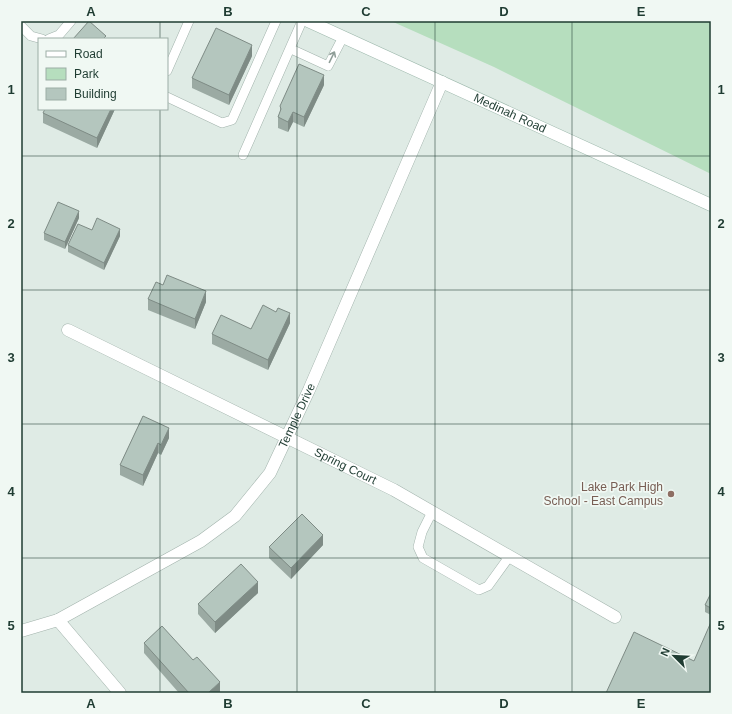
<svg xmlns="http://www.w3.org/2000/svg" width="732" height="714" viewBox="0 0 732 714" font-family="Helvetica,sans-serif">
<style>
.green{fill:#b6debe}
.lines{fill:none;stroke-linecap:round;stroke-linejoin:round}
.service-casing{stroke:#a2b3ac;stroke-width:10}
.minor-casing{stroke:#a2b3ac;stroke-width:13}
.secondary-casing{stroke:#9db8ac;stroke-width:13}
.service{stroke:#fff;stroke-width:9}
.minor{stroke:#fff;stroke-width:12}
.secondary{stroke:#fff;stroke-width:12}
.wall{fill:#9baaa3}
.shaded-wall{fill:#7e8b85}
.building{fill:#b4c6be;stroke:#7e8b85}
.oneway{stroke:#8f9e98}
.grid{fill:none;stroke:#1f3c32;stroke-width:1;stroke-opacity:0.55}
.education-dot{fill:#8d6e63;stroke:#f0f8f3;stroke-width:1.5}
.labels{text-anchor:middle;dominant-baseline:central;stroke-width:3.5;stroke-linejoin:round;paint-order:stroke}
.street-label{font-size:12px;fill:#1f3c32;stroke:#f0f8f3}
.education-label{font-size:12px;fill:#785e54;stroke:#f0f8f3;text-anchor:end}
.neatline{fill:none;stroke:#1f3c32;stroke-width:1.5}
.grid-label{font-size:13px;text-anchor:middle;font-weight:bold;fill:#1f3c32}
</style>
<rect width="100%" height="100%" fill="#dfebe5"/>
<path class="green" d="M391,21H711V174L494,67Z"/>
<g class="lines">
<g class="service-casing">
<path id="service" d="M21,26L31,36L42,39
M49,39L59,35L71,21
M291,49L328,66L343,37
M167,71L189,21
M167,97L222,123L232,120L276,21
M243,155L302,21
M432,512L422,532L418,547L423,558L479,590L488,586L509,557"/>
</g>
<g class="minor-casing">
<g id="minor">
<path id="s1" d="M68,330L394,490L615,617"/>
<path d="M58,620L120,693"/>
<path id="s2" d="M21,631L58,620L201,541L235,516L270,473L309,390L442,82"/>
</g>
</g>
<g class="secondary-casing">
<g id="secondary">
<path id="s3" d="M308,21L711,205"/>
</g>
</g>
<use href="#service" class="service"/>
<use href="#minor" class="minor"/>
<use href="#secondary" class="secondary"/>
</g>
<path class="wall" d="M252,56L229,105L192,88V78Z
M324,85L304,127L293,122L288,132L278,128V117L280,112V106Z
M115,109L97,148L43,123V113Z
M79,218L65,249L44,240V233Z
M92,230L120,236L104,270L68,252V245Z
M163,285L206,302L195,329L148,310V299Z
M276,312L290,323L268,370L212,344V334L251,329Z
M143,416L169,438L161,455L158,453L143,486L120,475V465Z
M323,545L291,579L269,558V547Z
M258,593L215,633L198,614V604Z
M711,593V615L705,612V605Z
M144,643L220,693H179L144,653Z"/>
<path class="shaded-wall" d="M252,45V56L229,105V95Z
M324,75V85L304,127V117Z
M111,109H115L97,148V138Z
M293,112V122L288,132V122Z
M79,211V218L65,249V242Z
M120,229V236L104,270V263Z
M206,291V302L195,329V319Z
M290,313V323L268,370V360Z
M169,428V438L161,455V445Z
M158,443V453L143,486V475Z
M323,535V545L291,579V568Z
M258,582V593L215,633V622Z
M220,682V693H208Z"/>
<path class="building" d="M89,21L106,36L103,39H73Z
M216,28L252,45L229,95L192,78Z
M299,64L324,75L304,117L293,112L288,122L278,117L281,109L280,106Z
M45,109H111L97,138L43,113Z
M58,202L79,211L65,242L44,233Z
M97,218L120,229L104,263L68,245L78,224L92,230Z
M167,275L206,291L195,319L148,299L156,282L163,285Z
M263,305L276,312L278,308L290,313L268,360L212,334L221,315L251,329Z
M143,416L169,428L161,445L158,443L143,475L120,465Z
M302,514L323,535L291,568L269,547Z
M241,564L258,582L215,622L198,604Z
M711,593V608L705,605Z
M711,622V693H606L634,632L694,661Z
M162,626L193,660L197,657L220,682L208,693H189L144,643Z"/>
<defs><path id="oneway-shaft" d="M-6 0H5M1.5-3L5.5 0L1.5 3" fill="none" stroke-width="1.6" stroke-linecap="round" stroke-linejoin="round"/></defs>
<use class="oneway" href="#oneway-shaft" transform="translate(332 57) rotate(-64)"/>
<path class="grid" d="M160,21V39M297,21V693M435,21V693M572,21V693M160,109V693M21,156H711M21,290H711M21,424H711M21,558H711"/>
<circle class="education-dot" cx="671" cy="494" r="4"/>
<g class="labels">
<g class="street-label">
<text stroke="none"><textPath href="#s3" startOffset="222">Medinah Road</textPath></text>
<text stroke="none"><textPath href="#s2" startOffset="363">Temple Drive</textPath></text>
<text stroke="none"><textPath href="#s1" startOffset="309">Spring Court</textPath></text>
</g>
<g class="education-label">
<text x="663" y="487">Lake Park High<tspan x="663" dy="14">School - East Campus</tspan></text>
</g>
</g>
<rect width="732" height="714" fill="none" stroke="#f0f8f3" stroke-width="44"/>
<rect x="38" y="38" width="130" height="72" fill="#f0f8f3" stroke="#9cada6"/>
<rect x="46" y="51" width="20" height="6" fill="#ffffff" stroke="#9cada6"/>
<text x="74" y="58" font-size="12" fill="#1f3c32">Road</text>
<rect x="46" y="68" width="20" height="12" fill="#b6debe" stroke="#9cada6"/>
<text x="74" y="78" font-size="12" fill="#1f3c32">Park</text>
<rect x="46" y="88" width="20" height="12" fill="#b4c6be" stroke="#9cada6"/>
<text x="74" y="98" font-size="12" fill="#1f3c32">Building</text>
<g transform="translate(674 656) rotate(294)" stroke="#f0f8f3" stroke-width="3" paint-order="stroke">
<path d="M0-3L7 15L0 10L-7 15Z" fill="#1f3c32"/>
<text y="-6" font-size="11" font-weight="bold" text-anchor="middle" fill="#1f3c32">N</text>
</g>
<rect x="22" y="22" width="688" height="670" class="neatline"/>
<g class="grid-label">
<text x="91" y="16">A</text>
<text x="228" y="16">B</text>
<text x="366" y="16">C</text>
<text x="504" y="16">D</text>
<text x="641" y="16">E</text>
<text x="11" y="94">1</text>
<text x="721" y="94">1</text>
<text x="11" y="228">2</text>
<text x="721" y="228">2</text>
<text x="11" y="362">3</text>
<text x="721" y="362">3</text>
<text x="11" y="496">4</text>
<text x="721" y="496">4</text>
<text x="11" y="630">5</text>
<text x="721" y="630">5</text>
<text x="91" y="708">A</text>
<text x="228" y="708">B</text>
<text x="366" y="708">C</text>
<text x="504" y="708">D</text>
<text x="641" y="708">E</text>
</g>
</svg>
